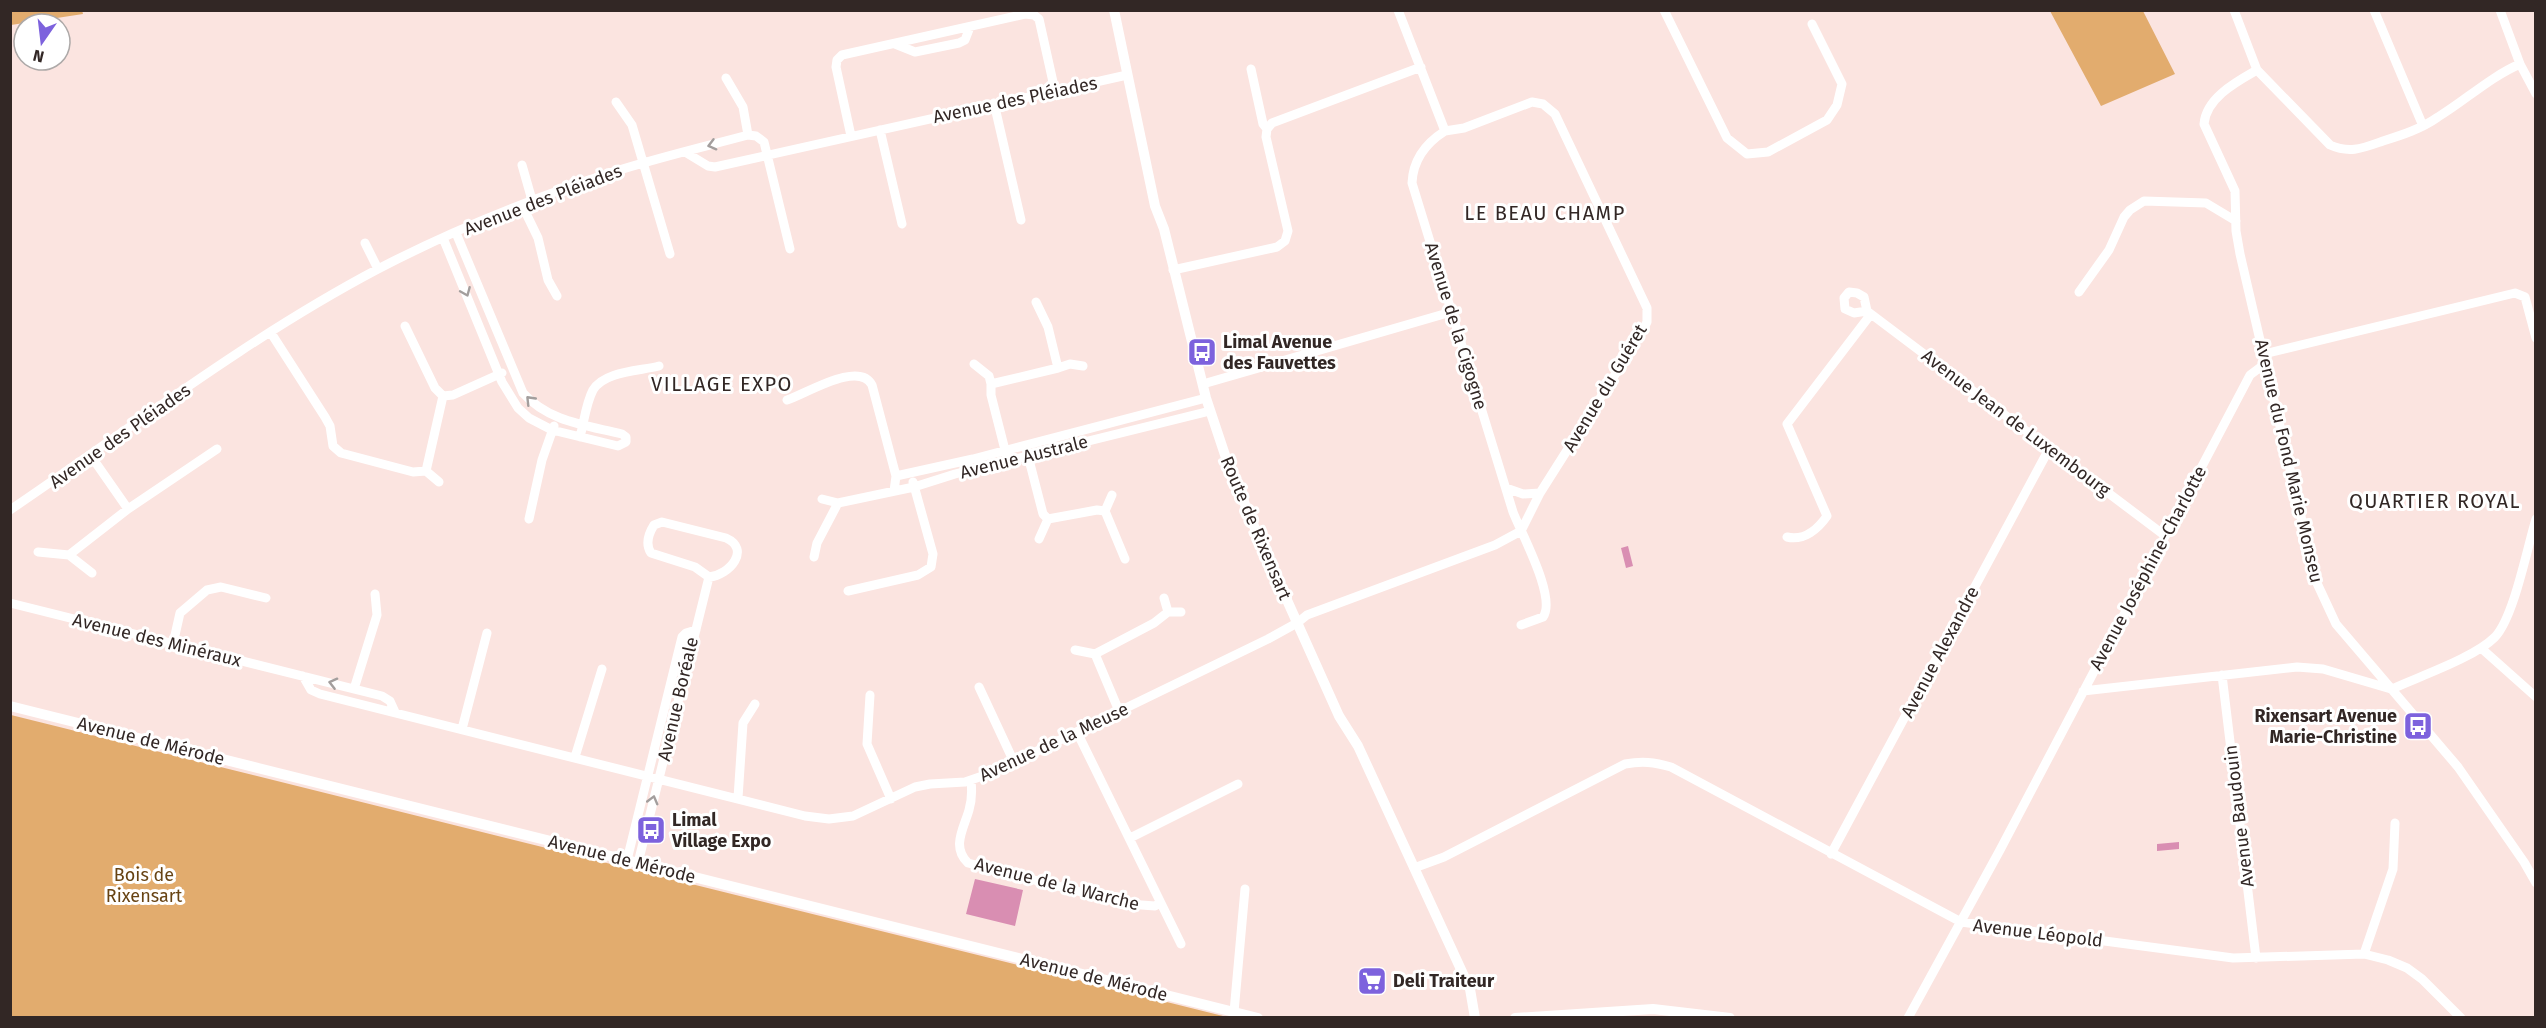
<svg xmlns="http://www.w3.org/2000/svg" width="2546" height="1028" viewBox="0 0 2546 1028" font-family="'Fira Sans',sans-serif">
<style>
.forest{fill:#e2ac6e}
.water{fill:#d98eb2}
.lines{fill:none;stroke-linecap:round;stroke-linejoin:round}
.minor{stroke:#fff;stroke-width:9}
.tertiary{stroke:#fff;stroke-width:10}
.oneway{stroke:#a39e9d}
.labels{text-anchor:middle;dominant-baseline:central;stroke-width:6;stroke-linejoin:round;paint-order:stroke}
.street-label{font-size:18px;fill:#322725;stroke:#fff}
.poi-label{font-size:18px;font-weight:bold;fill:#322725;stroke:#fff;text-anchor:start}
.park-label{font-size:18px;fill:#674313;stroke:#fff}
.neighbourhood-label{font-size:20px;letter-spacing:1.5px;fill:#322725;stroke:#fff}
</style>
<rect width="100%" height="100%" fill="#fbe4e0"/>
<path class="forest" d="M11,10H82L83,14L11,25Z
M2050,11H2143L2175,74L2101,106Z
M11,715L1227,1017H11Z"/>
<path class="water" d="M1628,546L1633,566L1626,568L1621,548Z
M2179,842V849L2157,851V844Z
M975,879L1023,890L1015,926L966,914Z"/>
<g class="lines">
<path class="minor" d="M1664,10L1727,138L1747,154L1768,152L1827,120L1837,105L1842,84L1812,24
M2234,10L2257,70C2236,82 2206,98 2204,124L2235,191L2236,231L2240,254L2316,581L2336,624L2458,767L2524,862L2536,883
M2374,10L2423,126
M2500,10L2520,64L2536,94
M895,44L915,52L959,43L965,40L970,27
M1251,69L1263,124L1267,129
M2257,70L2330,145C2350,154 2363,148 2383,141C2402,135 2421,129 2438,117C2466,100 2490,77 2520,64
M726,78L743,107L748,135
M616,102L632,125L670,254
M994,103L1021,220
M880,130L902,224
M1445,131C1426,143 1413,159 1412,183L1513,512C1521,533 1557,598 1543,617L1521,625
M851,136L836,67L837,60L842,55L1025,14L1034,15L1039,19L1055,91
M685,152L708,166L715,167L1127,75
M522,165L532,200
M522,205L538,238L548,280L557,296
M443,238L502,382L518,408L529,418L552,430L618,446L626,442V437L622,434C586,425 549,422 523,393L456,233
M365,243L378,269
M1173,270L1277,247L1285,241L1288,231L1266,137L1267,129L1272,123L1421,67
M2079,292L2109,250L2124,217L2130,210L2144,201L2206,203L2236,221
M1867,311L1864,297L1857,293L1849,292L1844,298L1845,309L1854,313L1867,311L2164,535
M405,326L435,388L443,396
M271,333L325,417L330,426L333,446L341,453L413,472L426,471L443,396
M974,364L989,376L991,384
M1058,368L1070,364L1083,366
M1203,384L1451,312
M443,396L453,395L502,373
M787,400C806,394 859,360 872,385L896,476L894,491
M580,437C584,422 586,403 593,390C604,371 640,371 659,366
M1027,452L1043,514L1048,519L1039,539
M1006,454L991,395V384L1058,368L1048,327L1036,302
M91,456L128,509
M426,471L439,482
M896,476L973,459L1206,398
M1506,488L1523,494L1540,493
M822,499L838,503
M10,510C131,428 249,337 378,269C453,230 533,198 613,172C657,158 703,147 748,135L756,136L764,142L790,249
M1105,511L1112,495
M529,519L542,460L554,426
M1048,519L1097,510L1105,511L1125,559
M1787,537C1804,541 1818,529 1827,516L1787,424L1871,314
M38,552L69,555L128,509L217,449
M69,555L92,573
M814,557L817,543L838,503L914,487L955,474L1210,411
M848,591L918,575L931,567L933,554L913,482
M1164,598L1168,612
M10,603L382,696L390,701L395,712
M173,644L180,613L207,590L221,587L266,598
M2481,648L2536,697
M1075,650L1095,654
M2222,675L2256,958
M303,676L311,690L320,694L805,816L829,819L853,816L915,787L930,784L965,782L994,772L1268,639L1297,623L1307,615L1495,545L1521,531L1540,493L1642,332L1647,322V308L1555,114L1543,104L1532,102L1464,128L1445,131L1398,10
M979,687L1014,762
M354,689L377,615L375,594
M2392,689C2420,676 2474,658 2495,637C2514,617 2527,548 2536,519
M2083,691L2297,667L2323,669L2391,689
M870,695L867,744L891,799
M1119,711L1095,654L1154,623L1168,612H1181
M462,729L487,633
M1077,732L1181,944
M575,757L602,669
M971,781C972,790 972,800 969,810C964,828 951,847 968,863L1128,904L1155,906L1160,903
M738,798L743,723L755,704
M1130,838L1238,784
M1831,854L2049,449
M627,860L682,637L686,633L696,630
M638,863L709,577C730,575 751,549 726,538L662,522L654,525C649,533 645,544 651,553L695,567L709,577
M1414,868L1444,857L1625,764C1642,761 1654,762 1671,767L1961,922L2233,958L2364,954L2388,960L2407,968L2422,979L2461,1018
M2364,954L2393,869L2395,823
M1234,1012L1245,889
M1908,1018L2000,850L2250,375L2262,366L2264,354L2515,293L2525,297L2536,338"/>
<path class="tertiary" d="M1114,10L1155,206L1164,229L1206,398L1226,458L1256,531L1339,716L1358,746L1470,989L1475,1018
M10,706L1258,1018
M1515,1018L1653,1009L1730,1018"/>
</g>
<defs><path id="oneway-chevron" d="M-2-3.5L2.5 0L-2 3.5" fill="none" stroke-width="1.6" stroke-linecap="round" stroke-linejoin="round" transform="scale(1.5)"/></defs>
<g class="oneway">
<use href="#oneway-chevron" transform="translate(712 145) rotate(165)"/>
<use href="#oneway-chevron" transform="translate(466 292) rotate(67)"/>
<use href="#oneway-chevron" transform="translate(530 400) rotate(-134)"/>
<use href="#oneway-chevron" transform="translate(333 683) rotate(-166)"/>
<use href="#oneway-chevron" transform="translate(653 800) rotate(-75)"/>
</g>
<defs>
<g id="bus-square" transform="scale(1.5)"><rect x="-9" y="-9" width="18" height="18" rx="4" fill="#7d62dd" stroke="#fff"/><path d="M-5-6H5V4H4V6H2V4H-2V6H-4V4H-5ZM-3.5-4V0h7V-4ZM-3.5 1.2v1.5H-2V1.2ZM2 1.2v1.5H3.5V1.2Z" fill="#fff"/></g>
<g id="supermarket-square" transform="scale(1.5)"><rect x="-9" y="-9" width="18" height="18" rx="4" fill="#7d62dd" stroke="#fff"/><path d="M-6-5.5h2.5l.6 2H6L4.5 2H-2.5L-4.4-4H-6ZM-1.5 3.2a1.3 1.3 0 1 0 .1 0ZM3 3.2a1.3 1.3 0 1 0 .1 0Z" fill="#fff"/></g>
</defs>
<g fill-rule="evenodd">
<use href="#bus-square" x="1202" y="352"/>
<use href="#bus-square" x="2418" y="726"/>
<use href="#bus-square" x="651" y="830"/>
<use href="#supermarket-square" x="1372" y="981"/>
</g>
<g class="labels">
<g class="street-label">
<text transform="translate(1015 100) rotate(-12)">Avenue des Pléiades</text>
<text transform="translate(543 200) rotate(-21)">Avenue des Pléiades</text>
<text transform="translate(1456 326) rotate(73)">Avenue de la Cigogne</text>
<text transform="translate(1605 388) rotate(-59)">Avenue du Guéret</text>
<text transform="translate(2016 423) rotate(37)">Avenue Jean de Luxembourg</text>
<text transform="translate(120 436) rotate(-35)">Avenue des Pléiades</text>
<text transform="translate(1024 457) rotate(-14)">Avenue Australe</text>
<text transform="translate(2289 461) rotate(77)">Avenue du Fond Marie Monseu</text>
<text transform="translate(1256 528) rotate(67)">Route de Rixensart</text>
<text transform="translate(2148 568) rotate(-62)">Avenue Joséphine-Charlotte</text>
<text transform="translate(157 640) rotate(14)">Avenue des Minéraux</text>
<text transform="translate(1940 652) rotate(-62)">Avenue Alexandre</text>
<text transform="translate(678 699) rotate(-77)">Avenue Boréale</text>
<text transform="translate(151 741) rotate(14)">Avenue de Mérode</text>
<text transform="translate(1054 742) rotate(-25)">Avenue de la Meuse</text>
<text transform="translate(2239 816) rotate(-97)">Avenue Baudouin</text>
<text transform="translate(622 859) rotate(14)">Avenue de Mérode</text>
<text transform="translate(1057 884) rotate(14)">Avenue de la Warche</text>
<text transform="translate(2038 933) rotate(7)">Avenue Léopold</text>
<text transform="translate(1094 977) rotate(14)">Avenue de Mérode</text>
</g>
<g class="poi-label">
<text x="1223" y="342">Limal Avenue<tspan x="1223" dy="21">des Fauvettes</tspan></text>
<text x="2397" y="716" text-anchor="end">Rixensart Avenue<tspan x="2397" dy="21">Marie-Christine</tspan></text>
<text x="672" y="820">Limal<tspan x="672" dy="21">Village Expo</tspan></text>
<text x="1393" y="981">Deli Traiteur</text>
</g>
<g class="park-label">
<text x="144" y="875">Bois de<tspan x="144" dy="21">Rixensart</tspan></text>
</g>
<g class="neighbourhood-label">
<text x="1545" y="213">LE BEAU CHAMP</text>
<text x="722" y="384">VILLAGE EXPO</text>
<text x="2435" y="501">QUARTIER ROYAL</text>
</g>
</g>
<rect width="2546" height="1028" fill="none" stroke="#322725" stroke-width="24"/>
<g transform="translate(42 42) rotate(194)"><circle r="28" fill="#ffffff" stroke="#ada9a8" stroke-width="1.5"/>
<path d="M0-4.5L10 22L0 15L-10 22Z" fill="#7d62dd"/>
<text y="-9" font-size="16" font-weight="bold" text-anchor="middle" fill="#322725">N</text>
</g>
</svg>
